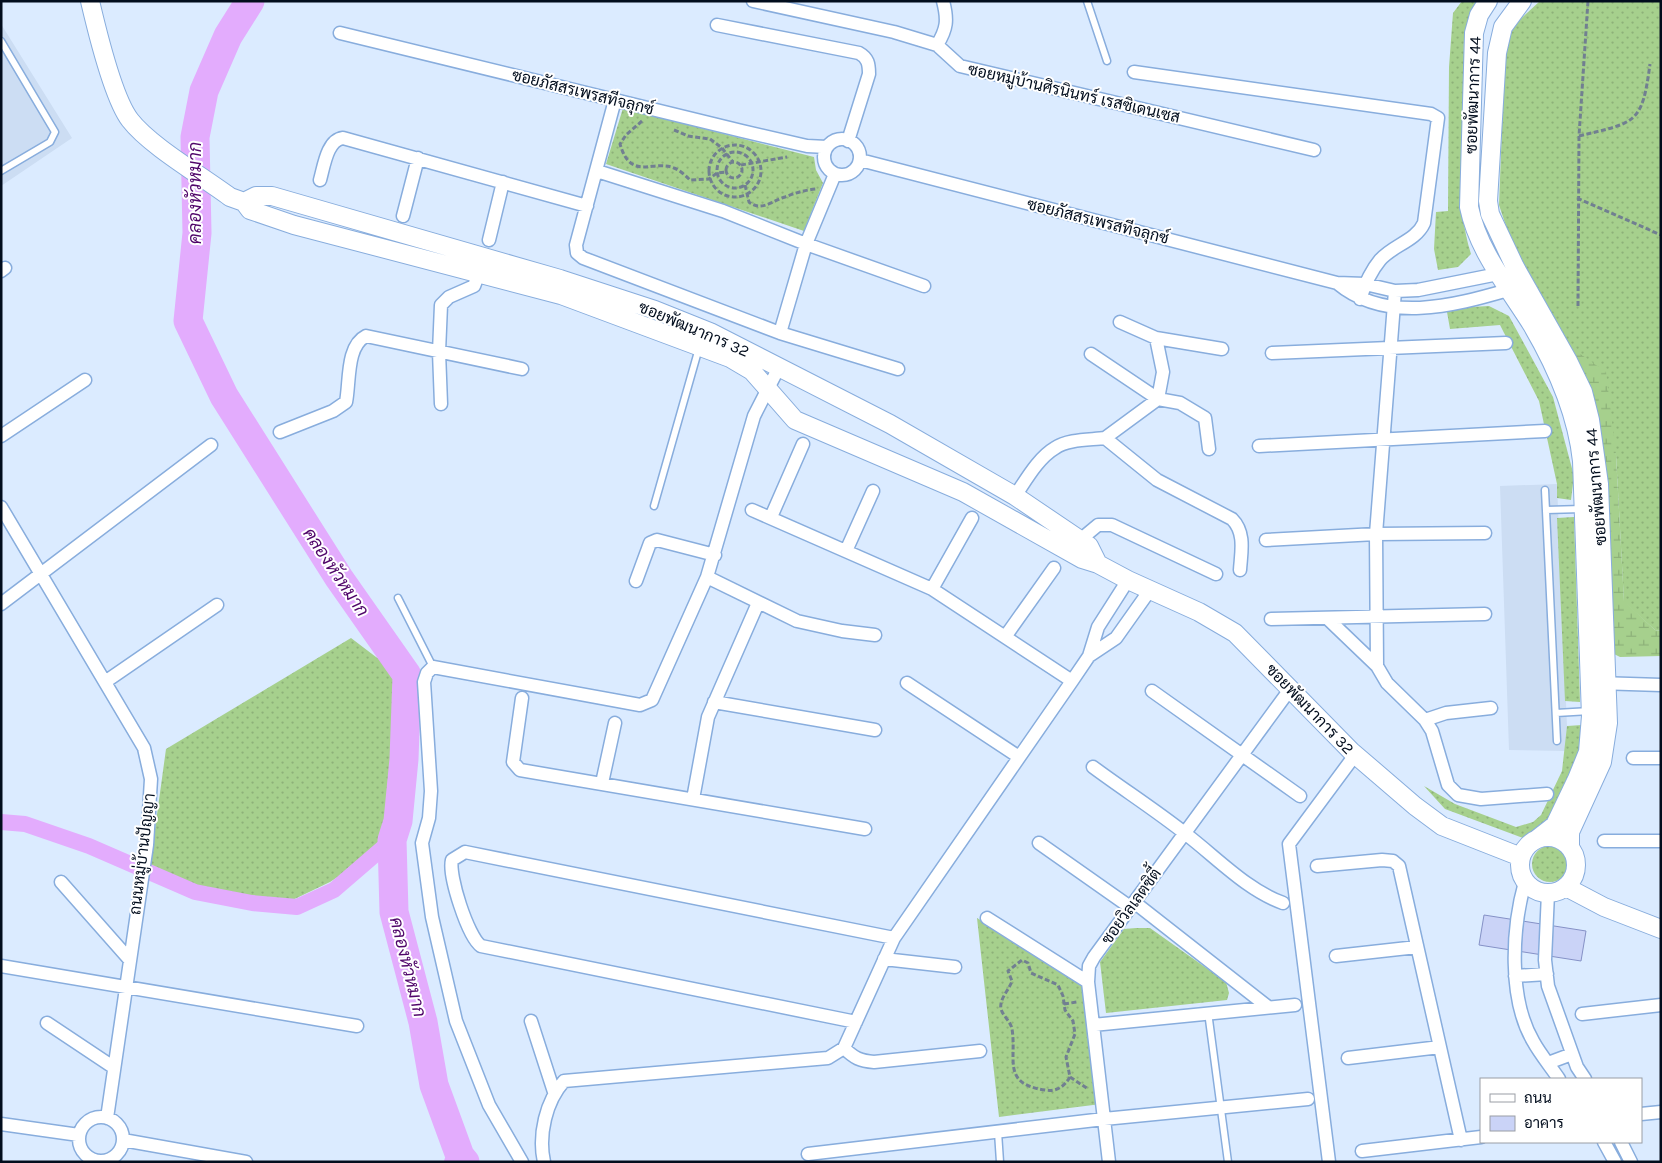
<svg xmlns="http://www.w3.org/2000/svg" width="1662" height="1163" viewBox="0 0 1662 1163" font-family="Karla,Sarabun,sans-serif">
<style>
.built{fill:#ccddf3}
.grass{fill:url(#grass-dots)}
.wetland{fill:url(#wetland-marsh)}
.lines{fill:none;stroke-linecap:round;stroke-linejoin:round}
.canal{stroke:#e3acfd;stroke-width:16}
.river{stroke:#e3acfd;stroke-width:29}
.building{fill:#cad3f7;stroke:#8591c6}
.lane-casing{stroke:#88addd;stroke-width:9}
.street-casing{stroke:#88addd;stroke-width:15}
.secondary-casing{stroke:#88addd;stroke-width:20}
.path{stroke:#717f91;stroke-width:3;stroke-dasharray:5 2.5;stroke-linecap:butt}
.lane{stroke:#fff;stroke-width:6}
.street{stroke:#fff;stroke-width:12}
.secondary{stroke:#fff;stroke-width:18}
.labels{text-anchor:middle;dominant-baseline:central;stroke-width:4;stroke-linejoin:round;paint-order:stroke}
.street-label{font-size:16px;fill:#020d1d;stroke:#fff}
.water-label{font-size:18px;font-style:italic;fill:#50066a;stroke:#fff}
</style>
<defs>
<pattern id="grass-dots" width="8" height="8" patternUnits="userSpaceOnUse" patternTransform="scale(1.25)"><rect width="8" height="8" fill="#a6d08d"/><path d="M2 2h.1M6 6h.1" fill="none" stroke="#8db179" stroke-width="1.8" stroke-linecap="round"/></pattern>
<pattern id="wetland-marsh" width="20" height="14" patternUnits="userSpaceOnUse" patternTransform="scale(1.25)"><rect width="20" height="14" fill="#a6d08d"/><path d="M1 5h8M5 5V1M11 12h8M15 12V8" fill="none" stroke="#8db179"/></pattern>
</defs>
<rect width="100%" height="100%" fill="#dbebff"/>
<path class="built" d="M1,24L72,138L1,186Z
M1557,484L1567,726L1566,751L1509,750L1500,486Z"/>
<path class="grass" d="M1462,1H1481C1473,11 1465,27 1464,40C1463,59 1466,78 1465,97C1463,149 1455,204 1471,254L1458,267L1438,270L1434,249L1436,212L1448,211L1449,67L1453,13Z
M1540,1H1661V631L1655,630L1624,602L1616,455L1566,344L1511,241L1499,205L1505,49L1515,24Z
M623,108L814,157L816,170L823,183L804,231L606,164Z
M1489,306L1509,316L1553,397L1574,476L1571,500L1557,498V484L1539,401L1500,325L1450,329L1447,312L1471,307Z
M1574,517L1580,702L1565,701L1557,518Z
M351,638L397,673L404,759L385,846L330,882L280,906L149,873L166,749Z
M1582,725L1580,761L1552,828L1523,838L1445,809L1424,786L1455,804L1516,827L1533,822L1541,815L1562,771L1567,726Z
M1532 864a18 18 0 1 1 36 0a18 18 0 1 1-36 0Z
M977,918L1084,985L1101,1104L999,1117Z
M1136,928H1150L1226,982L1229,993L1227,1000L1106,1013L1100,962L1124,929Z"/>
<path class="wetland" d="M1566,344L1606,372L1616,455L1624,601L1655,630L1661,631V656L1620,657L1612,653Z"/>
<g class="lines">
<path class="canal" d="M1,822L25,824L89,846L195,892L252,903L297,907L334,890L392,840
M452,1162L460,1156"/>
<path class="river" d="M250,1L228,36L204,91L195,137L197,233L188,321L224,396L339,578L407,675L404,759L398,821L392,840L394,912L423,1022L434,1085L460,1156L465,1162"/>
</g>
<path class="building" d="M1484,915L1586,931L1581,961L1479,945Z"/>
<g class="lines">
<g class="lane-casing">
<path id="lane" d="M1087,1L1107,61
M1,41L55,132L50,142L1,171
M1545,490L1557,741
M654,506L699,348
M1546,510L1582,509
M398,598L433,667
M1556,713L1590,711
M1208,1012L1228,1162
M998,1132L1000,1162"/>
</g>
<g class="street-casing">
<path id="street" d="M753,1L894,32L937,45L960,66L1314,150
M717,25L859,53C868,58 869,64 869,74L848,141
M340,33L742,131L807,146L827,147
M937,45C947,29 948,20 943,1
M1134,72L1431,114L1438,118L1424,223C1416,241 1393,245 1380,260C1370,272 1365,284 1360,299
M615,100L576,245L577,253L583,258L780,333L898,369
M824 157a18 18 0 1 1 36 0a18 18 0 1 1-36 0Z
M860,160L1337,283L1365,284L1395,291L1418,290L1498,274
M597,171L723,211L806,244L924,286
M320,180C324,166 327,140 343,138L587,206
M403,216L418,158
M489,240L503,182
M1,271L5,268
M1337,283C1386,324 1453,306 1508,290
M1395,291L1376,534L1377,666L1387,683L1425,720L1432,731L1448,785L1458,795L1481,799L1547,794
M780,333L806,244L835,174
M1156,338L1222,349
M1272,353L1506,343
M1091,354L1158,399L1180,403L1205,418L1209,449
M441,404L439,352L441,305L449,297L474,286L479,273
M280,432L333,411L346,402C350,382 346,346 366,336L522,369
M1,436L85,380
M1105,438L1158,399L1163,372L1156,338L1120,322
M1259,446L1545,431
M1015,496C1026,480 1038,458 1055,448C1068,439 1090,440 1105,438L1157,480L1232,519C1246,533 1241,553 1240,570
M1,507L144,748L151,779L147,845L107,1118
M752,510L932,589L1072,681
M771,517L803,444
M1080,540L1098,525H1112L1216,574
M1266,540L1376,534L1485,533
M846,551L873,491
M707,577L797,621L842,631L875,635
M636,581L650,543L657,540L715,555
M932,589L972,518
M1,604L211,445
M1271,619L1485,614
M1328,619L1377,666
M1005,637L1054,568
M1089,656L1116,638L1150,590
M105,682L217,605
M907,683L1019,757
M1598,683L1661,685
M1152,691L1300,796
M522,698L513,762L520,770L865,829
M714,702L875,730
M1425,720L1446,713L1491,708
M1633,758H1661
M1093,767C1124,790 1157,811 1187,835C1217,858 1247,890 1283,903
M602,783L615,723
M693,799L708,717L758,603
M1604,841H1661
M1039,843L1130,907
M1317,866L1382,860L1393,861L1399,866L1461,1140
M61,882L129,959
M1525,882C1512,928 1508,998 1533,1041C1540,1054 1551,1067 1559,1079
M1548,893L1545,960L1548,986L1577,1067L1585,1079
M1134,902L1268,1007
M987,918L1088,982
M1336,956L1417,947
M884,959L955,967
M1,966L357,1026
M1515,976L1547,974
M1582,1014L1661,1005
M531,1021L554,1092
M856,1022L481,946C468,937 448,875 452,860L465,852L894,938
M47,1023L113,1067
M1093,1025L1295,1005
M844,1048C854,1058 860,1061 874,1062L980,1051
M1348,1058L1440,1047
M1548,1063L1572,1054
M1641,1114L1661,1112
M79 1139a22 22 0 1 1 44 0a22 22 0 1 1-44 0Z
M1,1124L79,1135
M123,1140L246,1162
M1604,1142L1615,1162
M1621,1142L1631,1162
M1362,1151L1481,1137
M808,1154L1104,1119L1308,1099
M522,1162L489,1105L456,1021L432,917L422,843L429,818L431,791L424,682L427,673L433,667L640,705L652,700L707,577L754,416L779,367
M544,1162C538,1135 546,1101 564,1081L828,1058L844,1048L894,938L1072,681L1089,656L1098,627L1128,580
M1109,1162L1088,982L1089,966L1094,957L1291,688
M1329,1162L1289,844L1355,755"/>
</g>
<g class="secondary-casing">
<path id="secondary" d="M90,1C97,31 113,98 130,120C150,146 202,176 230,197L244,202
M1488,1L1479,15L1474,33L1469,207C1478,251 1509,288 1532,325C1556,366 1577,414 1582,461L1591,716L1588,752L1577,779L1555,825L1537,839
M1522,1L1503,27L1497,53L1488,201L1490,214L1515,267L1568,361L1583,392L1590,420L1599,484L1608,723L1602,762L1570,832V847
M1098,564L1089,546L1015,496L890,424L710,332L655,310L560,279L272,196H256L244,202L250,210L294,225L561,295L730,358L752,371L795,420L963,492L1082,559L1098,564L1128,580L1199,612L1235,633L1351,751L1415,806L1442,826L1521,857
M1520 865a28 28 0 1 1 56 0a28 28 0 1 1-56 0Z
M1566,887L1604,907L1661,929"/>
</g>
<path class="path" d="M642,121L626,135L620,144C631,182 653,159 674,168C680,170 686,176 690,180L709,179L717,173L726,172
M674,130L688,136L710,139L722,148L733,162
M1579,136C1636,122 1642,125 1650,64
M709 171a26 26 0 1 1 52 0a26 26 0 1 1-52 0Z
M717 170a18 18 0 1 1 36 0a18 18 0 1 1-36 0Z
M726 170a8 8 0 1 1 16 0a8 8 0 1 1-16 0Z
M741,165L787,157
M745,185L749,202C761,212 772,201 785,197C795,193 805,190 816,189
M1577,198L1661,235
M1578,306L1579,136L1588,1
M1064,1004L1077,1002
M1070,1077C1064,1087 1056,1092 1045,1090C1001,1084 1017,1059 1012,1029C1011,1022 1003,1016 1001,1009C999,999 1009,990 1012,981L1008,971L1022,960L1028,963L1031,973L1058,985L1063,996L1065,1010L1073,1021L1075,1034L1066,1057L1070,1077L1088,1089"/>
<use href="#lane" class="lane"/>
<use href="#street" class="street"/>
<use href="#secondary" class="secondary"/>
</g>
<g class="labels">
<g class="street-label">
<text transform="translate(583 92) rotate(14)">ซอยภัสสรเพรสทีจลุกซ์</text>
<text transform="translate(1074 93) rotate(13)">ซอยหมู่บ้านศิรนินทร์ เรสซิเดนเซส</text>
<text transform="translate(1473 95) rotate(-88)">ซอยพัฒนาการ 44</text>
<text transform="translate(1098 221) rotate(14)">ซอยภัสสรเพรสทีจลุกซ์</text>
<text transform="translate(694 329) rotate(23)">ซอยพัฒนาการ 32</text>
<text transform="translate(1596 487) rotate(-95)">ซอยพัฒนาการ 44</text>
<text transform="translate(1310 709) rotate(46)">ซอยพัฒนาการ 32</text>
<text transform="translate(142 854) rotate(-83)">ถนนหมู่บ้านปัญญา</text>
<text transform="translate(1131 906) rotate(-54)">ซอยวิลเลตซิตี้</text>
</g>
<g class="water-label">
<text transform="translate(195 193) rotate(-90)">คลองหัวหมาก</text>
<text transform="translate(336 572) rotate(56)">คลองหัวหมาก</text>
<text transform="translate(408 967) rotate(76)">คลองหัวหมาก</text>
</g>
</g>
<rect width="1662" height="1163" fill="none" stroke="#020d1d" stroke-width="5"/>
<rect x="1480" y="1078" width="162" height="65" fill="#ffffff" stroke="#9a9ea5"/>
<rect x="1490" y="1094" width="25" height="8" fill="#ffffff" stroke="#9a9ea5"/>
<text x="1524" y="1103" font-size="15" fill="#020d1d">ถนน</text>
<rect x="1490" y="1116" width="25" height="15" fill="#cad3f7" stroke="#9a9ea5"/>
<text x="1524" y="1128" font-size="15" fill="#020d1d">อาคาร</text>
</svg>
